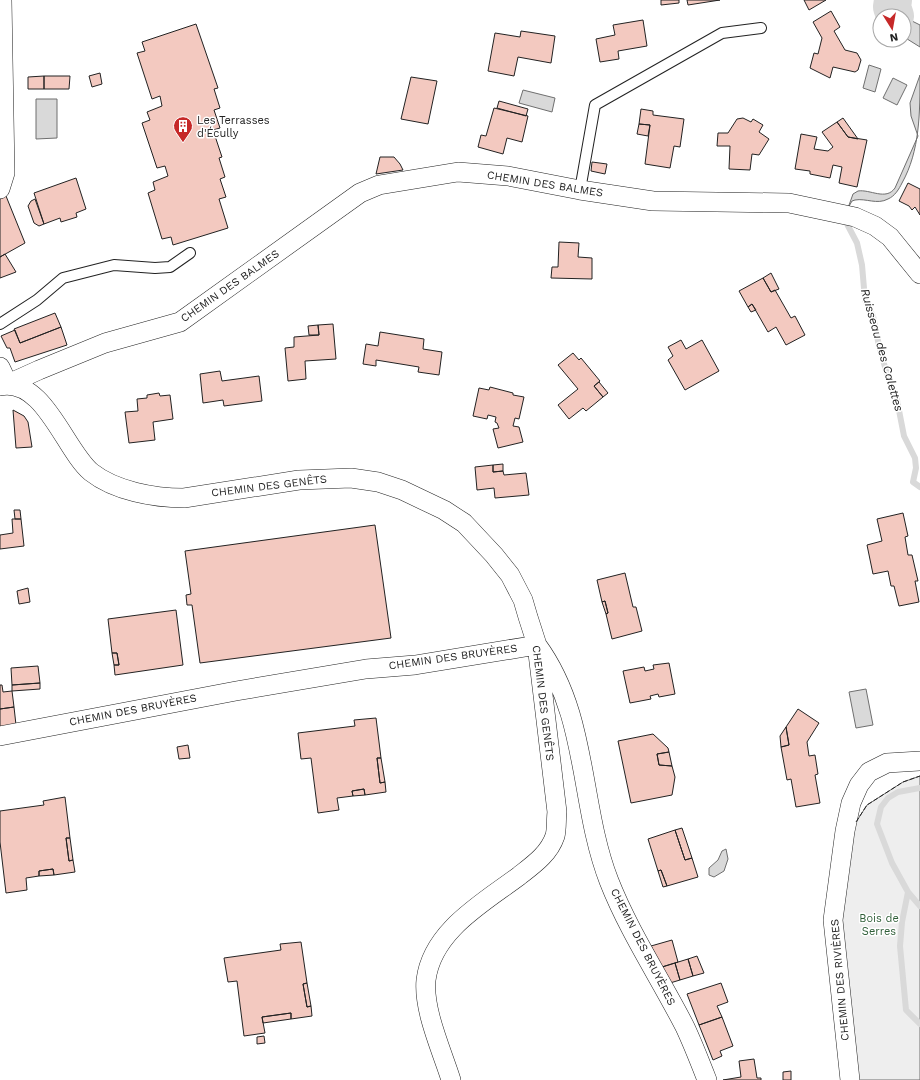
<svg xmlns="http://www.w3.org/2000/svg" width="920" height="1080" viewBox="0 0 920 1080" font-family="'Work Sans',sans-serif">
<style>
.green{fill:#eee;stroke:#6f6f6f}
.water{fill:#d9d9d9;stroke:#6f6f6f}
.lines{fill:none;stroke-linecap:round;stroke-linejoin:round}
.stream{stroke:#d9d9d9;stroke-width:6}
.river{stroke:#d9d9d9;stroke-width:38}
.building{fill:#f3c9c0;stroke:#222}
.lane-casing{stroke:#222;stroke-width:12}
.street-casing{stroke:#222;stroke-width:20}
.lane{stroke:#fff;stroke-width:10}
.street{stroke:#fff;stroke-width:19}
.fence{stroke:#222;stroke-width:1;stroke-dasharray:5 2;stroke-linecap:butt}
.labels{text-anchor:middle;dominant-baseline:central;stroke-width:3;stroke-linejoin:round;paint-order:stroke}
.poi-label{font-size:11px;fill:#222;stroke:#fff;text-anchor:start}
.street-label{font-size:11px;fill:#222;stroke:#fff}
.park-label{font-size:11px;fill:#2f5e38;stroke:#fff}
.water-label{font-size:12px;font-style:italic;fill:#222;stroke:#fff}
</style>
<rect width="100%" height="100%" fill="#fff"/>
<path class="green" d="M920,776V1080H853L837,921L849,833L867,805L903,782Z"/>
<path class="water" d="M904,17L920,25V47L904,37Z
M869,65L881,69L875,92L863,88Z
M920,75C920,112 920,151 902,183C899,189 895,196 888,199C877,205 866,198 855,200L852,201L848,208L853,194L858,191C870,189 886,201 895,188L918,136L911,116L910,103Z
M893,78L907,85L897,105L883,98Z
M523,90L555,98L552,112L519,103Z
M36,99H57V138L36,139Z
M866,689L873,725L856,728L849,692Z
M726,849L728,859L724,871L714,877L709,875V868L718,860L722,851Z"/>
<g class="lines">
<path class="stream" d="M847,219L846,222L857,243L862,265L865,300L873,316L879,346L889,381L896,395L904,436L915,458L916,468L913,482L920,487
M920,788L898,792L888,798L881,807L877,824L892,863L908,892L920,906
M908,892L902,922L900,946L906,1010L920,1024"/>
<path class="river" d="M893,0L892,7L895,16"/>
</g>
<path class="building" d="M661,0H679V3L661,5Z
M687,0H720L688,5Z
M804,0H826L809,10Z
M831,11L840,27L834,31L845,50L857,53L861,60L858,70L855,72L833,67L830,78L810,68L814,53L818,54L822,38L813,22Z
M643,20L647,46L618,51L619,59L600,62L596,39L615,35L613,25Z
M196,24L218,88L214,89L220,108L214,110L220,128L213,130L222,157L219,158L225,177L220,179L226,197L219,199L228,228L173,245L171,237L162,239L148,193L155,190L153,182L168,176L165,166L157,168L142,123L150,120L147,112L162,106L160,96L152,99L137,53L145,51L142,42Z
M521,31L555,36L551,63L518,57L514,76L488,71L495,33L520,37Z
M100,73L102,84L92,87L89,76Z
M44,76H70L69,89H44Z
M44,76V89H28V77Z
M411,77L437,81L428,124L401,119Z
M499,101L528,109L526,116L497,108Z
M494,108L528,116L522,142L507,138L503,154L478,147L481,135L486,136Z
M641,109L653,111V115L684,119L680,147L674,146L670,168L645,164L650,125L639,124Z
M743,118L751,122L753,119L763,125L759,132L769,139L759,155L752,154L750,170L729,169L730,146H717L718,133H728L737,119Z
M843,118L858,139L848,137L837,122Z
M837,122L848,137L867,140L857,187L839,183L842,167L833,165L830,178L810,174V171L795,169L801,134L817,137L814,149L828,151L833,147L822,132Z
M639,124L650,125L648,136L637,134Z
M380,157H394L400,164L403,170L376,174Z
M592,162L607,164L605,174L591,171Z
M76,178L86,209L76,213L77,217L61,222L60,218L44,224L34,193Z
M908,183L920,189V215L915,207L912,210L909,206L899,201Z
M6,196L25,243L0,257V199Z
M35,199L44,224L39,226L34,223L28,206L31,201Z
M559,242L579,243L578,257L592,258V279L551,278L552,267H558Z
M5,254L16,272L0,278V257Z
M771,273L779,289L771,292L763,278Z
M763,278L771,292L775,290L791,318L795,316L805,335L786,345L776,327L768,332L752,304L748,307L739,291Z
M752,304L756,310L751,312L748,307Z
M55,313L61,327L20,343L14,329Z
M333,324L336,359L305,361L306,379L288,381L285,348L294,347V337L319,335L318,325Z
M318,325L319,335H309L308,326Z
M61,327L67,345L15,362L10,348H7L1,336L15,330L20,343Z
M380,332L424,339L423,349L442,352L439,375L418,372L419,367L376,360V366L363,364L366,344L378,346Z
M681,340L686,349L702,340L719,371L685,390L668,360L673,356L668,347Z
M573,353L579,360L581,358L600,381L594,386L603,397L586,411L583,408L569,419L558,405L578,389L558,365Z
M220,371L222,381L259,376L262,401L224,406L223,400L203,403L200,374Z
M599,382L608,393L603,397L594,386Z
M490,387L513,393V395L524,397L519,419L515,418L513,426L519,427L523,442L498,448L493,429L499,428L497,423L495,422L496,417L488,415L487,419L473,416L479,388L489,390Z
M159,393L160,396L170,395L173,419L153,422L155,440L129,443L125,412L138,411L137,399L147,398V395Z
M13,410L24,416L28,422L32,447L16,448Z
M503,464V471L493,472V465Z
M493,465V472L503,471L504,475L526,473L529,495L495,498L494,488L477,490L475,467Z
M14,510H20L21,519H15Z
M903,513L908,536L905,537L908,555H912L918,581H915L919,602L899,606L894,586H891L888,571L873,574L867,545L882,541L877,519Z
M12,519H21L24,546L0,549V535L13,533Z
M375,525L391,638L200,663L192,605H187L186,595L191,594L185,551Z
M625,573L633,607H636L642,631L612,639L606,614L608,613L605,601L602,602L597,580Z
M28,588L30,602L19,604L17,591Z
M605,601L608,613L606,614L602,602Z
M176,610L183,665L115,675L114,665H119L117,653H112L108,619Z
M112,653H117L119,665H114Z
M669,663L675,694L659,697L658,694L650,696L651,699L630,703L623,671L644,667L645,671L654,669L653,665Z
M38,666L40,683L12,685L11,668Z
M40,683V689L12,691V685Z
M0,685H2L3,692L12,691L14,707L0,709Z
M14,707L16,725L0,728V709Z
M798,709L819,723L807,742L809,756L815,755L818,774L815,775L820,803L796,807L791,779L787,780L781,747L789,745L786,727Z
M376,718L381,758H377L380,783L385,782L386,792L365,795L364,789L352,791L353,796L337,798L339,810L318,813L311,758L301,759L298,733L355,726L354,720Z
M786,727L789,745L781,747L780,736Z
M653,734L668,748L669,752L657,754L659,765L672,766L675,777L672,795L631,803L618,741Z
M188,745L190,758L179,759L177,747Z
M669,752L672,766L659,765L657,754Z
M377,758H381L385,782L380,783Z
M364,789L365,795L353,796L352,791Z
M65,797L70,838H66L69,861L73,860L75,872L54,875L53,869L39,871V876L26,878L27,890L6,893L0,842V811L44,805L43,801Z
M682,828L692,858L685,860L675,830Z
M675,830L685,860L692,858L698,877L667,886L661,870L658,871L648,839Z
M66,838H70L73,860L69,861Z
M53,869L54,875L39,876V871Z
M661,870L667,886L663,887L658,871Z
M672,940L678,962L662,967L651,946Z
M301,942L307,983L303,984L307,1007L311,1006L312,1016L291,1019V1013L262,1017L265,1033L244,1036L237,981L228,982L224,958L281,950L280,944Z
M697,956L704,973L693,976L688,959Z
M688,959L693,976L680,980L675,963Z
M675,963L680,980L670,983L662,967Z
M307,983L311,1006L307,1007L303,984Z
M721,983L728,1002L717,1006L722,1017L699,1025L687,994Z
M291,1013V1019L263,1023L262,1017Z
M722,1017L733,1046L720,1051L722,1056L713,1060L699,1025Z
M264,1036L265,1043L257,1044V1037Z
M754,1059L757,1078H761V1080H723L741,1077L739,1061Z
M791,1071V1080H783V1072Z"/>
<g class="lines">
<g class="lane-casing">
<path id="lane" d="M580,190L595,105L722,33L761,28
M0,324L37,300L63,278L114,265L155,268L170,267L190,253"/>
</g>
<g class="street-casing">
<path id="street" d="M0,189L5,173L2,0
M0,367L8,384
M8,384L39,370L105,343L180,322L360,193L379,185L458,172L508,176L580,190L653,201L789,203L855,217L875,226L890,237L920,274
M0,386C44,377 64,449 91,472C115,491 154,498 184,498L299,480L351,478L378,482L402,490L444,510L464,523L494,555L510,575L523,600L528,617L537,645L557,812C556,819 557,829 555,836C549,854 533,865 519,876C483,903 432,931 426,980C423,1010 442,1051 451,1080
M0,736L236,691L366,669L415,665L537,645C589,716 579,804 609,881C629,932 660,978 685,1027C693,1044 700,1062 707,1080
M850,1080L833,920L845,831L851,803L859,785L869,772L887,763L920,761"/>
</g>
<use href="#lane" class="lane"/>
<use href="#street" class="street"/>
<path class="fence" d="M856,822L867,805L903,782L920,776"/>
</g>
<defs>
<g id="building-pin" transform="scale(1)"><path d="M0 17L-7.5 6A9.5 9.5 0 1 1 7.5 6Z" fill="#c62828" stroke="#fff"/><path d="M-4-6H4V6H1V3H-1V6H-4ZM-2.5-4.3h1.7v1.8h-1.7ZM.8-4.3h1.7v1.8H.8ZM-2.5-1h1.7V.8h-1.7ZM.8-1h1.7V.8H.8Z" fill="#fff"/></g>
</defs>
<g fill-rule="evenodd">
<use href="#building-pin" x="183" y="126"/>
</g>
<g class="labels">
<g class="poi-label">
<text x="197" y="120">Les Terrasses<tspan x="197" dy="13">d'Écully</tspan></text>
</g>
<g class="street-label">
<text transform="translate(545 184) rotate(9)">CHEMIN DES BALMES</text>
<text transform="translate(230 286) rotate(-35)">CHEMIN DES BALMES</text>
<text transform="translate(269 486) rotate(-7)">CHEMIN DES GENÊTS</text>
<text transform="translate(453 657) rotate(-8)">CHEMIN DES BRUYÈRES</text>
<text transform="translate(543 703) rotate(83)">CHEMIN DES GENÊTS</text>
<text transform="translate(133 710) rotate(-11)">CHEMIN DES BRUYÈRES</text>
<text transform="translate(643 947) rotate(63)">CHEMIN DES BRUYÈRES</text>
<text transform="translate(840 980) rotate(-95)">CHEMIN DES RIVIÈRES</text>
</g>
<g class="park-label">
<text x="879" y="918">Bois de<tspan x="879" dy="13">Serres</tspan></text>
</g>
<g class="water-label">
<text transform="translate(882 350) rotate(74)">Ruisseau des Calettes</text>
</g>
</g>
<g transform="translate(892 28) rotate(169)"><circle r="19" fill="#ffffff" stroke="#a7a7a7"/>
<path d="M0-3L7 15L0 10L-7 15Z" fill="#c62828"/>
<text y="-6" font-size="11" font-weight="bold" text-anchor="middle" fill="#222222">N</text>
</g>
</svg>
